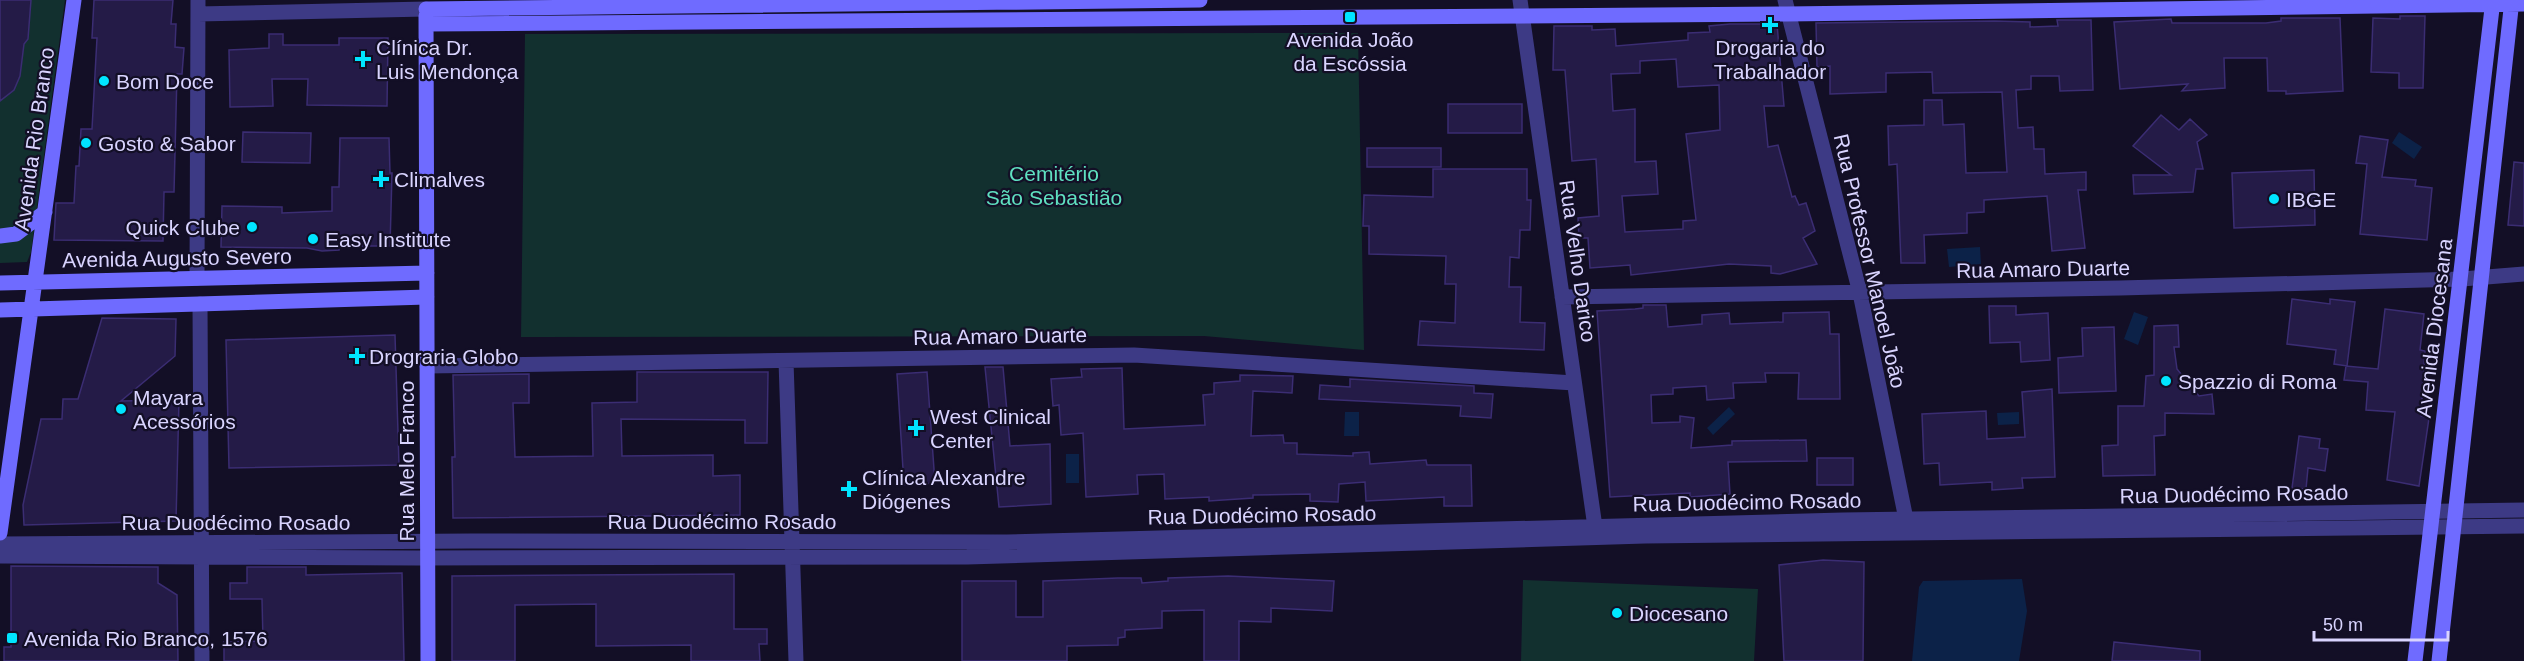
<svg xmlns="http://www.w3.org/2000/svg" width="2524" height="661" viewBox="0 0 2524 661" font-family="Helvetica,sans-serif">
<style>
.green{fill:#12302f}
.water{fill:#0c2248}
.building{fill:#241b47;stroke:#3b2d73;stroke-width:1.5;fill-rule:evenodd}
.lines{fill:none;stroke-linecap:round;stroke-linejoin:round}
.street{stroke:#3d3a85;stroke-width:15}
.secondary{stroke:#6f6bff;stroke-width:15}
.poi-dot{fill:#00e5ff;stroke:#130f26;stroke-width:2}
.labels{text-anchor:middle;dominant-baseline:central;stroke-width:4.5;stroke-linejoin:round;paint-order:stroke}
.poi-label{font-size:21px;fill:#d9d4ff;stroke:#130f26;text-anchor:start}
.street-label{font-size:21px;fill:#d9d4ff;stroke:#130f26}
.park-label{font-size:21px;fill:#5fe0c0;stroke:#130f26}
</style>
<rect width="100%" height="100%" fill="#130f26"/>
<path class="green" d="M31,0H65L31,252L27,262L0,263V99L14,90L20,76L24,44L28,39Z
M1358,33L1364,350L1204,336L521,337L525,34Z
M1523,580L1758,589L1754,661H1521Z"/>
<path class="water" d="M2399,132L2422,147L2414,159L2392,143Z
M1980,247L1981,264L1949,267L1947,249Z
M2134,312L2148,317L2138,345L2124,339Z
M1729,407L1735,414L1713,435L1707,428Z
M1345,412H1359V436H1344Z
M2019,412V424L1998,425L1997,413Z
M1066,454H1079V483H1066Z
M2022,579L2027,611L2019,661H1912L1919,587L1923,581Z"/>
<path class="building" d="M0,0H31L28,39L24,44L20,76L14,90L0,101Z
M94,0H173L171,24H176L175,47L184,48L182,74H177L174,192H164L163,241L54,240L56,203H74L76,166H79L81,129H92L97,38H92Z
M2400,16H2425L2423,88H2399V73L2371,72L2373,18L2400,19Z
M2281,18H2340L2343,91L2286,94V91H2268L2267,58H2224L2225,88L2182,91L2188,84L2120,89L2114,22L2171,19L2172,23H2266L2281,21Z
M2057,20H2091L2093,90L2060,91L2059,76H2031V89L2016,90L2018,128L2033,127L2034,149H2044L2045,174L2086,172V190H2078L2085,248L2052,251L2047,196L1984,200V212L1967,213V233L1924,235L1925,263H1901L1897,164L1889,165L1888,126L1924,125V100H1942L1943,125L1964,124L1966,173L2007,172L2002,92L1933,93L1932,72L1886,73V92L1830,94V66L1817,67L1816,23L1995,21L2030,22V27L2058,26Z
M1730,24H1777L1784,106H1764L1768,147L1778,145L1792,197L1795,196L1799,205L1806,203L1815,231L1803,238L1817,264L1780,274L1771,273V266L1729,264L1631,275L1630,265L1590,268L1588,238H1579L1578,218L1599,216L1596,159L1572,161L1565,70H1553L1554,26H1592V30L1615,29L1616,46L1688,40V33L1710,32L1709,26ZM1676,59L1678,87L1719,85L1720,130L1686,134L1696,220L1683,221V229L1625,232L1622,196L1658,194L1656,161L1635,162V109L1613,111L1611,74L1640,73V61Z
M269,34H283V45H339V38H388L387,106L307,105L308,79H272L273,106L230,107L229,50L269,48Z
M1448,104H1522V133H1448Z
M2161,115L2179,130L2190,119L2207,135L2197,142L2203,169H2196L2193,192L2134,194L2133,175H2171L2133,146Z
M243,132L311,133L310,163L242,162Z
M2360,136L2388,140L2382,177L2416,180L2415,186L2432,188L2427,240L2360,234L2367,164L2356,163Z
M340,138H389L390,173H392L390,246H339V250L322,251L307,248L221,247L222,206L282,207V213L332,211V187H339Z
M1367,148H1441V167H1367Z
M2514,162L2524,163V226L2508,225Z
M1433,169H1527V200H1531L1530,230H1520L1519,258L1510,257L1509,287H1521L1520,322L1545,323L1544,350L1418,345L1420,321L1455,323L1456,284H1445L1446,256L1369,254V226H1363L1364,195L1433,197Z
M2314,170L2315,225L2234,228L2232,173Z
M2292,299L2330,304V299L2355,302L2347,366L2334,364L2336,350L2287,344Z
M1643,305H1666L1668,327L1702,324V315L1729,313L1730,324L1783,322V313L1829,312L1830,334H1839L1840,399H1798L1799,373H1765L1766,382L1733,383L1734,398L1707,400L1706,386L1673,388V394L1651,395L1652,423L1680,422V416L1694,418L1691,448L1732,445V441L1806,440L1807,461L1728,462L1730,494L1690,497V493L1610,497L1597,311L1635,309L1643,308Z
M1989,306H2016V315L2048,313L2050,360L2021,362L2020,342L1990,343Z
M2385,309L2424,314L2420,350L2425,351L2421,416L2429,418L2419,486L2387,480L2395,412L2366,410L2368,382L2344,380L2346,366L2378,369Z
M102,318L176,319L175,356L121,401L179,400L176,521L24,525L23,505L41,419H62L63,399H78Z
M2178,325L2179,347H2174L2177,369L2199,396L2212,394L2214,414L2165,413V435L2154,436L2155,475L2103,476L2102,446L2118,445V406H2144L2146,376L2154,375V326Z
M2114,327L2116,391L2059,393L2058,358L2083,356L2082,328Z
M395,335L399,465L229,468L226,340Z
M985,367H1003L1010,446L1050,444L1051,504L999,507Z
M1122,368L1124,429L1205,425L1203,395L1214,394V383L1240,381V375L1293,376L1292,393L1253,391L1251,436L1283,435L1284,443H1297V454L1353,456V453L1369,452L1370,464L1426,460L1427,465H1471L1472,506H1444V497L1366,501L1365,482L1339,484L1338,502L1310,501V494L1253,495V498L1209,501V497L1165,499L1164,474L1137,475L1138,494L1086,497L1083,433L1061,435L1059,405L1053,406L1051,379L1082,377L1081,369Z
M637,372H768L767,443H745V420L621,419L622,456L713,455V476L740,475V515L453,518L452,457H455L453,375L529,374V403H513L515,457L593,456L592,403L637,402Z
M927,372L935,483L904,485L897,374Z
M1350,379L1474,386V393L1493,394L1491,418L1460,416L1461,406L1319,399L1320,385L1350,387Z
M2052,389L2055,477L2022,478L2023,488L1992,490V482L1940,485L1939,463L1924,464L1922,414L1986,411L1987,439L2025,437L2022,392Z
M2299,436L2320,439L2319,448L2328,449L2325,471L2308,468L2306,489L2292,488Z
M1817,458H1853V485H1817Z
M1823,560L1864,562L1863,661H1784L1779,565Z
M11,566L158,567V583L177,595L178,661H4V647H11Z
M247,567H306V575L402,573L404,661H224V642L263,641L262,599H230V583H247Z
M734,574V629H767V644H759L760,661H691V645L596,646V604L515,605V661H452V576Z
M1228,576L1334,581L1332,611L1271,608V622L1239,621V661H1204V610L1162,611V628L1125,630V637L1118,638V645L1067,646V661H962V581H1016V617H1043V581L1118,578H1141L1142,583L1168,581V578Z
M2114,642L2200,651V661H2112Z"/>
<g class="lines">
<path class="street" d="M1520,0L1595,527
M1785,0L1860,293L1908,529
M198,14L426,9
M197,278L198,0
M1562,297L2120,288L2462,279L2524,274
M200,304L202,661
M786,361L796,661
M427,366L1134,355L1574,383
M0,544L471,541L1007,542L1843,520L2524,510
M0,556L417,558L967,557L1645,536L2524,526"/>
<path class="secondary" d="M426,9L1200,0
M426,16L428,661
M426,24L1787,14L2524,4
M0,236L16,234L45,212
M0,283L427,273
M0,310L427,297
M0,533L74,0
M2415,661L2493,0
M2439,661L2512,0"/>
</g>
<g class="poi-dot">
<rect x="1344" y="11" width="12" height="12" rx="3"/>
<path d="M1767 16h6v6h6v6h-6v6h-6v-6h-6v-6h6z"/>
<path d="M360 50h6v6h6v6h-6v6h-6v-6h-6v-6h6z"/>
<circle cx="104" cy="81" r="6"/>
<circle cx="86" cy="143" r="6"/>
<path d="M378 170h6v6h6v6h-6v6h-6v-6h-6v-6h6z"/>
<circle cx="2274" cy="199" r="6"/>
<circle cx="252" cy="227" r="6"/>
<circle cx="313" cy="239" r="6"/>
<path d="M354 347h6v6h6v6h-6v6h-6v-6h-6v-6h6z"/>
<circle cx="2166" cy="381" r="6"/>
<circle cx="121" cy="409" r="6"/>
<path d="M913 419h6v6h6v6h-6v6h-6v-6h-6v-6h6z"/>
<path d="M846 480h6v6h6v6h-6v6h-6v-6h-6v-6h6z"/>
<circle cx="1617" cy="613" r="6"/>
<rect x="6" y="632" width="12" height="12" rx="3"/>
</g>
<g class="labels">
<g class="poi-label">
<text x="1350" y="39" text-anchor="middle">Avenida João<tspan x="1350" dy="24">da Escóssia</tspan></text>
<text x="376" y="47">Clínica Dr.<tspan x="376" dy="24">Luis Mendonça</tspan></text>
<text x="1770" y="47" text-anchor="middle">Drogaria do<tspan x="1770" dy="24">Trabalhador</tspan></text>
<text x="116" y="81">Bom Doce</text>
<text x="98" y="143">Gosto &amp; Sabor</text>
<text x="394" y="179">Climalves</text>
<text x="2286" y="199">IBGE</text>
<text x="240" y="227" text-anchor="end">Quick Clube</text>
<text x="325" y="239">Easy Institute</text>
<text x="369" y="356">Drograria Globo</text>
<text x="2178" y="381">Spazzio di Roma</text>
<text x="133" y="397">Mayara<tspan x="133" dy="24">Acessórios</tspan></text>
<text x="930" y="416">West Clinical<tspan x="930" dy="24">Center</tspan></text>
<text x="862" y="477">Clínica Alexandre<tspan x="862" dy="24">Diógenes</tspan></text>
<text x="1629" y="613">Diocesano</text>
<text x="24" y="638">Avenida Rio Branco, 1576</text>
</g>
<g class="street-label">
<text transform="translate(34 139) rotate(-82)">Avenida Rio Branco</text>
<text transform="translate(177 258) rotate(-1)">Avenida Augusto Severo</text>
<text transform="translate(1578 261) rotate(82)">Rua Velho Darico</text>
<text transform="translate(1870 261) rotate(77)">Rua Professor Manoel João</text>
<text transform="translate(2043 269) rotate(-1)">Rua Amaro Duarte</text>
<text transform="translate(2434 328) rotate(-83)">Avenida Diocesana</text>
<text transform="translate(1000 336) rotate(-1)">Rua Amaro Duarte</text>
<text transform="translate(406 461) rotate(-90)">Rua Melo Franco</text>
<text transform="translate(2234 494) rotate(-1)">Rua Duodécimo Rosado</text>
<text transform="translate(1747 502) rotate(-1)">Rua Duodécimo Rosado</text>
<text transform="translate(1262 515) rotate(-1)">Rua Duodécimo Rosado</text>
<text x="722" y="521">Rua Duodécimo Rosado</text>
<text x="236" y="522">Rua Duodécimo Rosado</text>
</g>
<g class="park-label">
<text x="1054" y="173">Cemitério<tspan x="1054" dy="24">São Sebastião</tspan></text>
</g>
</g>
<path d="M2314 631v9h134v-9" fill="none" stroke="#d9d4ff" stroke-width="3"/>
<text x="2323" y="631" font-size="18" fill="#d9d4ff" stroke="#130f26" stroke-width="4.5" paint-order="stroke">50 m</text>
</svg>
